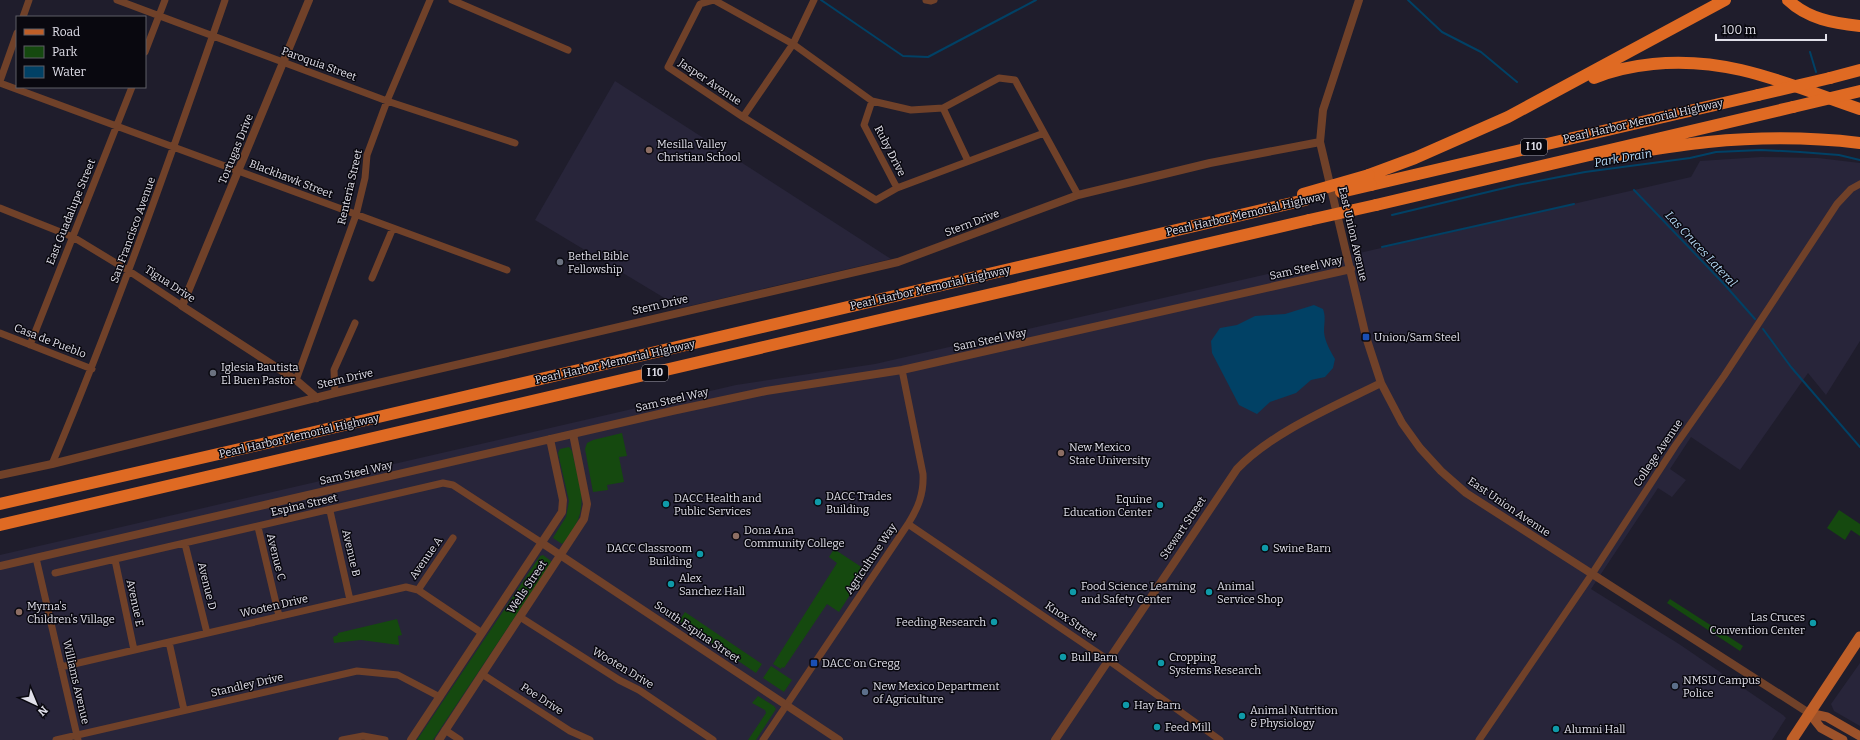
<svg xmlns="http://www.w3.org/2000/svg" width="1860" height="740" viewBox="0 0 1860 740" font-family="Bitter,serif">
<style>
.built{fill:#28253a}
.green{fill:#15490f}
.water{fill:#014165}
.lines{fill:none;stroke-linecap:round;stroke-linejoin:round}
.stream{stroke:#014165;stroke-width:2}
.minor{stroke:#704129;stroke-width:7}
.tertiary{stroke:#704129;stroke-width:8}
.secondary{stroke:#9d522a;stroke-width:9}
.primary{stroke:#bf5f28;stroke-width:11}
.motorway{stroke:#df6a23;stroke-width:12}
.motorway-bridge{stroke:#df6a23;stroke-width:12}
.education-dot{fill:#8d6e63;stroke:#09080f;stroke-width:1.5}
.worship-dot{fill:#6b7280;stroke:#09080f;stroke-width:1.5}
.transit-dot{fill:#1a4fb4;stroke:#09080f;stroke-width:1.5}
.culture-dot{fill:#0f9aa8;stroke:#09080f;stroke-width:1.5}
.service-dot{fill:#5c6f8a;stroke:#09080f;stroke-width:1.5}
.labels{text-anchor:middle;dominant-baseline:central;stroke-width:3;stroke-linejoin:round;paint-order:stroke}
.shield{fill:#09080f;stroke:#a09ea8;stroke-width:1}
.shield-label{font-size:10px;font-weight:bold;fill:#e0dfe9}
.street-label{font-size:11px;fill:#e0dfe9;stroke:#09080f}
.poi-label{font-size:11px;fill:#e0dfe9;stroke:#09080f;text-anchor:start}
.water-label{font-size:12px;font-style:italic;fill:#b5d8f4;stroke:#09080f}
</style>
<rect width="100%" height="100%" fill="#1f1d2c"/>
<path class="built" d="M615,81L891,259L681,308L535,220Z
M1761,157L1818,158L1860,163V341L1826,395L1808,373L1740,470L1691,437L1670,469L1686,480L1672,497L1658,488L1591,589L1679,644L1783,715L1786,718L1772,740H0V555L736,385L875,364L1691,177L1700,161Z
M1860,663V726L1834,711L1831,704Z"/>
<path class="green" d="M622,433L627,456L619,457L624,482L607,485L608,490L593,492L585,449L587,443L593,440Z
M569,447L572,451C578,480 590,505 572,531C569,536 566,541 562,544L553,538L554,536L566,517L569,501L558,453L560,449Z
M1839,510L1860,524V536L1851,530L1845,540L1827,528Z
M834,549L866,570L839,612L827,604L784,668L782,667L781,669L773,664L837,563L829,557Z
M543,555L551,561V563L433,740H417L540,556Z
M1670,599L1743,646L1740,651L1667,603Z
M685,612L762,664L756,673L679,621Z
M397,619L402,635L398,636L399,645L361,640L334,643L333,637L338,635V633Z
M771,666L792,680L784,692L763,678Z
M758,696L774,706L776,709L756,740H748L766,713L765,710L752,703Z"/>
<path class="water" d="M1314,305L1323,309C1326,317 1324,323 1324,332C1325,342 1330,350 1335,359L1333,368L1325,377L1311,380L1296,393L1270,402L1257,414L1239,405L1212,353L1211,341L1220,328L1237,325L1255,316L1285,314Z"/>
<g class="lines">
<path class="stream" d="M821,0L903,56L928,57L1036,0
M1408,0L1442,32L1481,52L1517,82
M1810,52L1816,72
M1634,190L1724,284L1755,319
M1392,215L1517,185L1585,172L1690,158L1716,152L1761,150L1800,152L1839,155L1860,160
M1382,247L1574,204
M1763,329L1791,367L1860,447"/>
<path class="minor" d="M117,0L387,101L515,143
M452,0L568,50
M926,0L931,1L934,0
M23,17L29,0
M145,52L165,0
M0,81L17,33
M0,83L507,270
M872,101L864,125L897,188
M943,108L968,161
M743,117L793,44L814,0
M1044,133L897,188L876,200L743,117L668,67L700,4L714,0L793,44L872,101L911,110L943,108L999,78L1015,80L1078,195
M0,208L73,237L129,271L182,306
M372,278L393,228
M0,333L92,369
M30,345L132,87
M296,380L356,215L365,178L367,155L387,101L430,0
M335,393L334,370L355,323
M52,464C116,312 171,156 225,0
M330,511L350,600
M908,524L1108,660L1220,740
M258,527L279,616
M185,544L207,633
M36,558L78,740
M115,560L134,650
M55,573L443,483L453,485L542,543
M418,590L453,538
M520,617L619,680L639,690L713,740
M169,642L184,710
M61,667L406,587L418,590L482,633
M482,674L570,731L590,740
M445,730L460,740
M56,740L357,671L398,675L440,697
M342,740L363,736L385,740
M763,740L908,524C918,508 924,494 923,474L902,370
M1479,740L1592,574L1675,446L1724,376L1837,204L1851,189L1860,184"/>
<path class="tertiary" d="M309,0L182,306L296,380L317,398
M1359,0L1323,110L1320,142L1366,337L1381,383L1402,423L1420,448L1441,471L1466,493L1809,713
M0,475L52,464L335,393L898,262L1078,195L1210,163L1320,142
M542,543L839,740
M0,566L672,411L766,391L902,370L1351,269
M411,740L562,512L563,500L550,439
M439,740L584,519L587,504L573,434
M1055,740L1237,469C1272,432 1335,406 1381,383"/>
<path class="secondary" d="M1809,713L1827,717L1860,736
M1809,713L1821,728L1843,740"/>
<path class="primary" d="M1792,740L1860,637"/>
<path class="motorway" d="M1788,0C1808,19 1833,23 1860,26
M1594,78C1613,70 1633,66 1653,64C1730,56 1789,85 1860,109
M1830,78L1860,70
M1612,156C1644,151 1676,145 1708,142C1758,137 1810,137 1860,143
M1369,175L1415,158L1508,117L1725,0
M1371,185L1758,95
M1376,205L1793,107
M0,504L310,433L1305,200
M0,525L1309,220"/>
<path class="motorway-bridge" d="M1758,95L1830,78
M1793,107L1860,91
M1341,192L1371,185
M1303,194L1369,175
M1309,220L1376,205"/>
</g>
<g class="education-dot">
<circle cx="649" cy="150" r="4"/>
<circle cx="1061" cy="453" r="4"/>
<circle cx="736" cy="536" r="4"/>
<circle cx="19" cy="612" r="4"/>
</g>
<g class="worship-dot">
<circle cx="560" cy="262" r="4"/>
<circle cx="213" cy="373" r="4"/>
</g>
<g class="transit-dot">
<rect x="1362" y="333" width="8" height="8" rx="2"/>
<rect x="810" y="659" width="8" height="8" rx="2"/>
</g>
<g class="culture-dot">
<circle cx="818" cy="502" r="4"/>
<circle cx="666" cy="504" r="4"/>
<circle cx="1160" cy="505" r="4"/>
<circle cx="1265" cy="548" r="4"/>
<circle cx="700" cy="554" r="4"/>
<circle cx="671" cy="584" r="4"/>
<circle cx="1073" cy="592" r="4"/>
<circle cx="1209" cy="592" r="4"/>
<circle cx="994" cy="622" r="4"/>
<circle cx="1813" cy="623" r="4"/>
<circle cx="1063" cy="657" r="4"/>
<circle cx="1161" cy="663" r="4"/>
<circle cx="1126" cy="705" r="4"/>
<circle cx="1242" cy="716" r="4"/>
<circle cx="1157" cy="727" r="4"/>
<circle cx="1556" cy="729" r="4"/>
</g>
<g class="service-dot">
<circle cx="1675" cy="686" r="4"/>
<circle cx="865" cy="692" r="4"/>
</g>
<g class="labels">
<g class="shield">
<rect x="1521" y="139" width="26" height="16" rx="3"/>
<rect x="642" y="365" width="26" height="16" rx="3"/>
</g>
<g class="shield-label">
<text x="1534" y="147">I 10</text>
<text x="655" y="373">I 10</text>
</g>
<g class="street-label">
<text transform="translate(319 64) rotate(20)">Paroquia Street</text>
<text transform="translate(710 82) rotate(34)">Jasper Avenue</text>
<text transform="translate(1643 121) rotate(-13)">Pearl Harbor Memorial Highway</text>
<text transform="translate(236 149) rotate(-68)">Tortugas Drive</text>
<text transform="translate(890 151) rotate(63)">Ruby Drive</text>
<text transform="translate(291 179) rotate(21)">Blackhawk Street</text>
<text transform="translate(350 187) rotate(-77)">Renteria Street</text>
<text transform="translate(71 212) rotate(-68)">East Guadalupe Street</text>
<text transform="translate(1246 214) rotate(-13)">Pearl Harbor Memorial Highway</text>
<text transform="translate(972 223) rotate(-21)">Stern Drive</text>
<text transform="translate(133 230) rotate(-70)">San Francisco Avenue</text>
<text transform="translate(1353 234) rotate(77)">East Union Avenue</text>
<text transform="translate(1306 268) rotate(-13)">Sam Steel Way</text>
<text transform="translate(170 284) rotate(33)">Tigua Drive</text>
<text transform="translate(930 288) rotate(-13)">Pearl Harbor Memorial Highway</text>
<text transform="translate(660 305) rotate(-13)">Stern Drive</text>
<text transform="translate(990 340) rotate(-12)">Sam Steel Way</text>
<text transform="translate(50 341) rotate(21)">Casa de Pueblo</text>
<text transform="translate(615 362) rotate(-13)">Pearl Harbor Memorial Highway</text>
<text transform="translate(345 379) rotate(-13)">Stern Drive</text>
<text transform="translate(672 400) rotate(-13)">Sam Steel Way</text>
<text transform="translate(299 436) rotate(-13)">Pearl Harbor Memorial Highway</text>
<text transform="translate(1658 453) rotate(-56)">College Avenue</text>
<text transform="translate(356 473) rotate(-13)">Sam Steel Way</text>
<text transform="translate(304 505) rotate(-13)">Espina Street</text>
<text transform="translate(1509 507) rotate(34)">East Union Avenue</text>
<text transform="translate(1183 528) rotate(-56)">Stewart Street</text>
<text transform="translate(351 553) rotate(77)">Avenue B</text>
<text transform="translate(276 557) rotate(76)">Avenue C</text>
<text transform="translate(426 558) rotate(-55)">Avenue A</text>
<text transform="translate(871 559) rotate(-56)">Agriculture Way</text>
<text transform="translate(207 586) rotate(76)">Avenue D</text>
<text transform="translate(527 587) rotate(-56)">Wells Street</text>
<text transform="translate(135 603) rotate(78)">Avenue E</text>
<text transform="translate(274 606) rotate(-13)">Wooten Drive</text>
<text transform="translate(1071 621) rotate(34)">Knox Street</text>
<text transform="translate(697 632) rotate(34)">South Espina Street</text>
<text transform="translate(623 668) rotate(31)">Wooten Drive</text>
<text transform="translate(76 682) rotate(77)">Williams Avenue</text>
<text transform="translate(247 685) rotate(-13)">Standley Drive</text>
<text transform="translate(542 699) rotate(33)">Poe Drive</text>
</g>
<g class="poi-label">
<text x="657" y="144">Mesilla Valley<tspan x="657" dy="13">Christian School</tspan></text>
<text x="568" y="256">Bethel Bible<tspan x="568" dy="13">Fellowship</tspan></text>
<text x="1374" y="337">Union/Sam Steel</text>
<text x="221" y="367">Iglesia Bautista<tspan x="221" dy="13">El Buen Pastor</tspan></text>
<text x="1069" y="447">New Mexico<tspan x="1069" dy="13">State University</tspan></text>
<text x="826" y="496">DACC Trades<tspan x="826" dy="13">Building</tspan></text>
<text x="674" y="498">DACC Health and<tspan x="674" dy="13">Public Services</tspan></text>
<text x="1152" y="499" text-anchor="end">Equine<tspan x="1152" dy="13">Education Center</tspan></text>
<text x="744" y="530">Dona Ana<tspan x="744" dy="13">Community College</tspan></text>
<text x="692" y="548" text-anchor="end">DACC Classroom<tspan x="692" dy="13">Building</tspan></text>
<text x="1273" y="548">Swine Barn</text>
<text x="679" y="578">Alex<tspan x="679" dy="13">Sanchez Hall</tspan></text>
<text x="1081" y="586">Food Science Learning<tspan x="1081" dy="13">and Safety Center</tspan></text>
<text x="1217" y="586">Animal<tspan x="1217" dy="13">Service Shop</tspan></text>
<text x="27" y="606">Myrna's<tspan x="27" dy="13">Children's Village</tspan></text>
<text x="1805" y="617" text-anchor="end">Las Cruces<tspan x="1805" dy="13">Convention Center</tspan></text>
<text x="986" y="622" text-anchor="end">Feeding Research</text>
<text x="1071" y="657">Bull Barn</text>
<text x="1169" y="657">Cropping<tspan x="1169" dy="13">Systems Research</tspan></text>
<text x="822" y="663">DACC on Gregg</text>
<text x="1683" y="680">NMSU Campus<tspan x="1683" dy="13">Police</tspan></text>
<text x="873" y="686">New Mexico Department<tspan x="873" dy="13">of Agriculture</tspan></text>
<text x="1134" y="705">Hay Barn</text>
<text x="1250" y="710">Animal Nutrition<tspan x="1250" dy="13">&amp; Physiology</tspan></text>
<text x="1165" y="727">Feed Mill</text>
<text x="1564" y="729">Alumni Hall</text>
</g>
<g class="water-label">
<text transform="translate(1623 158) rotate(-10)">Park Drain</text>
<text transform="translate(1701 249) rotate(47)">Las Cruces Lateral</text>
</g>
</g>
<rect x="16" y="16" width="130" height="72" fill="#09080f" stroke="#5f5e66"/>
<rect x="24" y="29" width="20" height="6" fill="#bf5f28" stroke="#5f5e66"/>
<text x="52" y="36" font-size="12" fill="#e0dfe9">Road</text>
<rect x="24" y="46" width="20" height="12" fill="#15490f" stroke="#5f5e66"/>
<text x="52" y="56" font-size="12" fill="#e0dfe9">Park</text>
<rect x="24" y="66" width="20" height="12" fill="#014165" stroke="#5f5e66"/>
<text x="52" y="76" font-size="12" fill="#e0dfe9">Water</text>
<g transform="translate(36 704) rotate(136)" stroke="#09080f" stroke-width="3" paint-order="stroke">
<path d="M0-3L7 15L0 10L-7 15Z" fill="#e0dfe9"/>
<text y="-6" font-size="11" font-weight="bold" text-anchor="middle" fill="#e0dfe9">N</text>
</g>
<path d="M1716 34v6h110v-6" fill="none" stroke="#e0dfe9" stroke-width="2"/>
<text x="1722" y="34" font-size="12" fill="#e0dfe9" stroke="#09080f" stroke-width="3" paint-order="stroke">100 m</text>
</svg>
